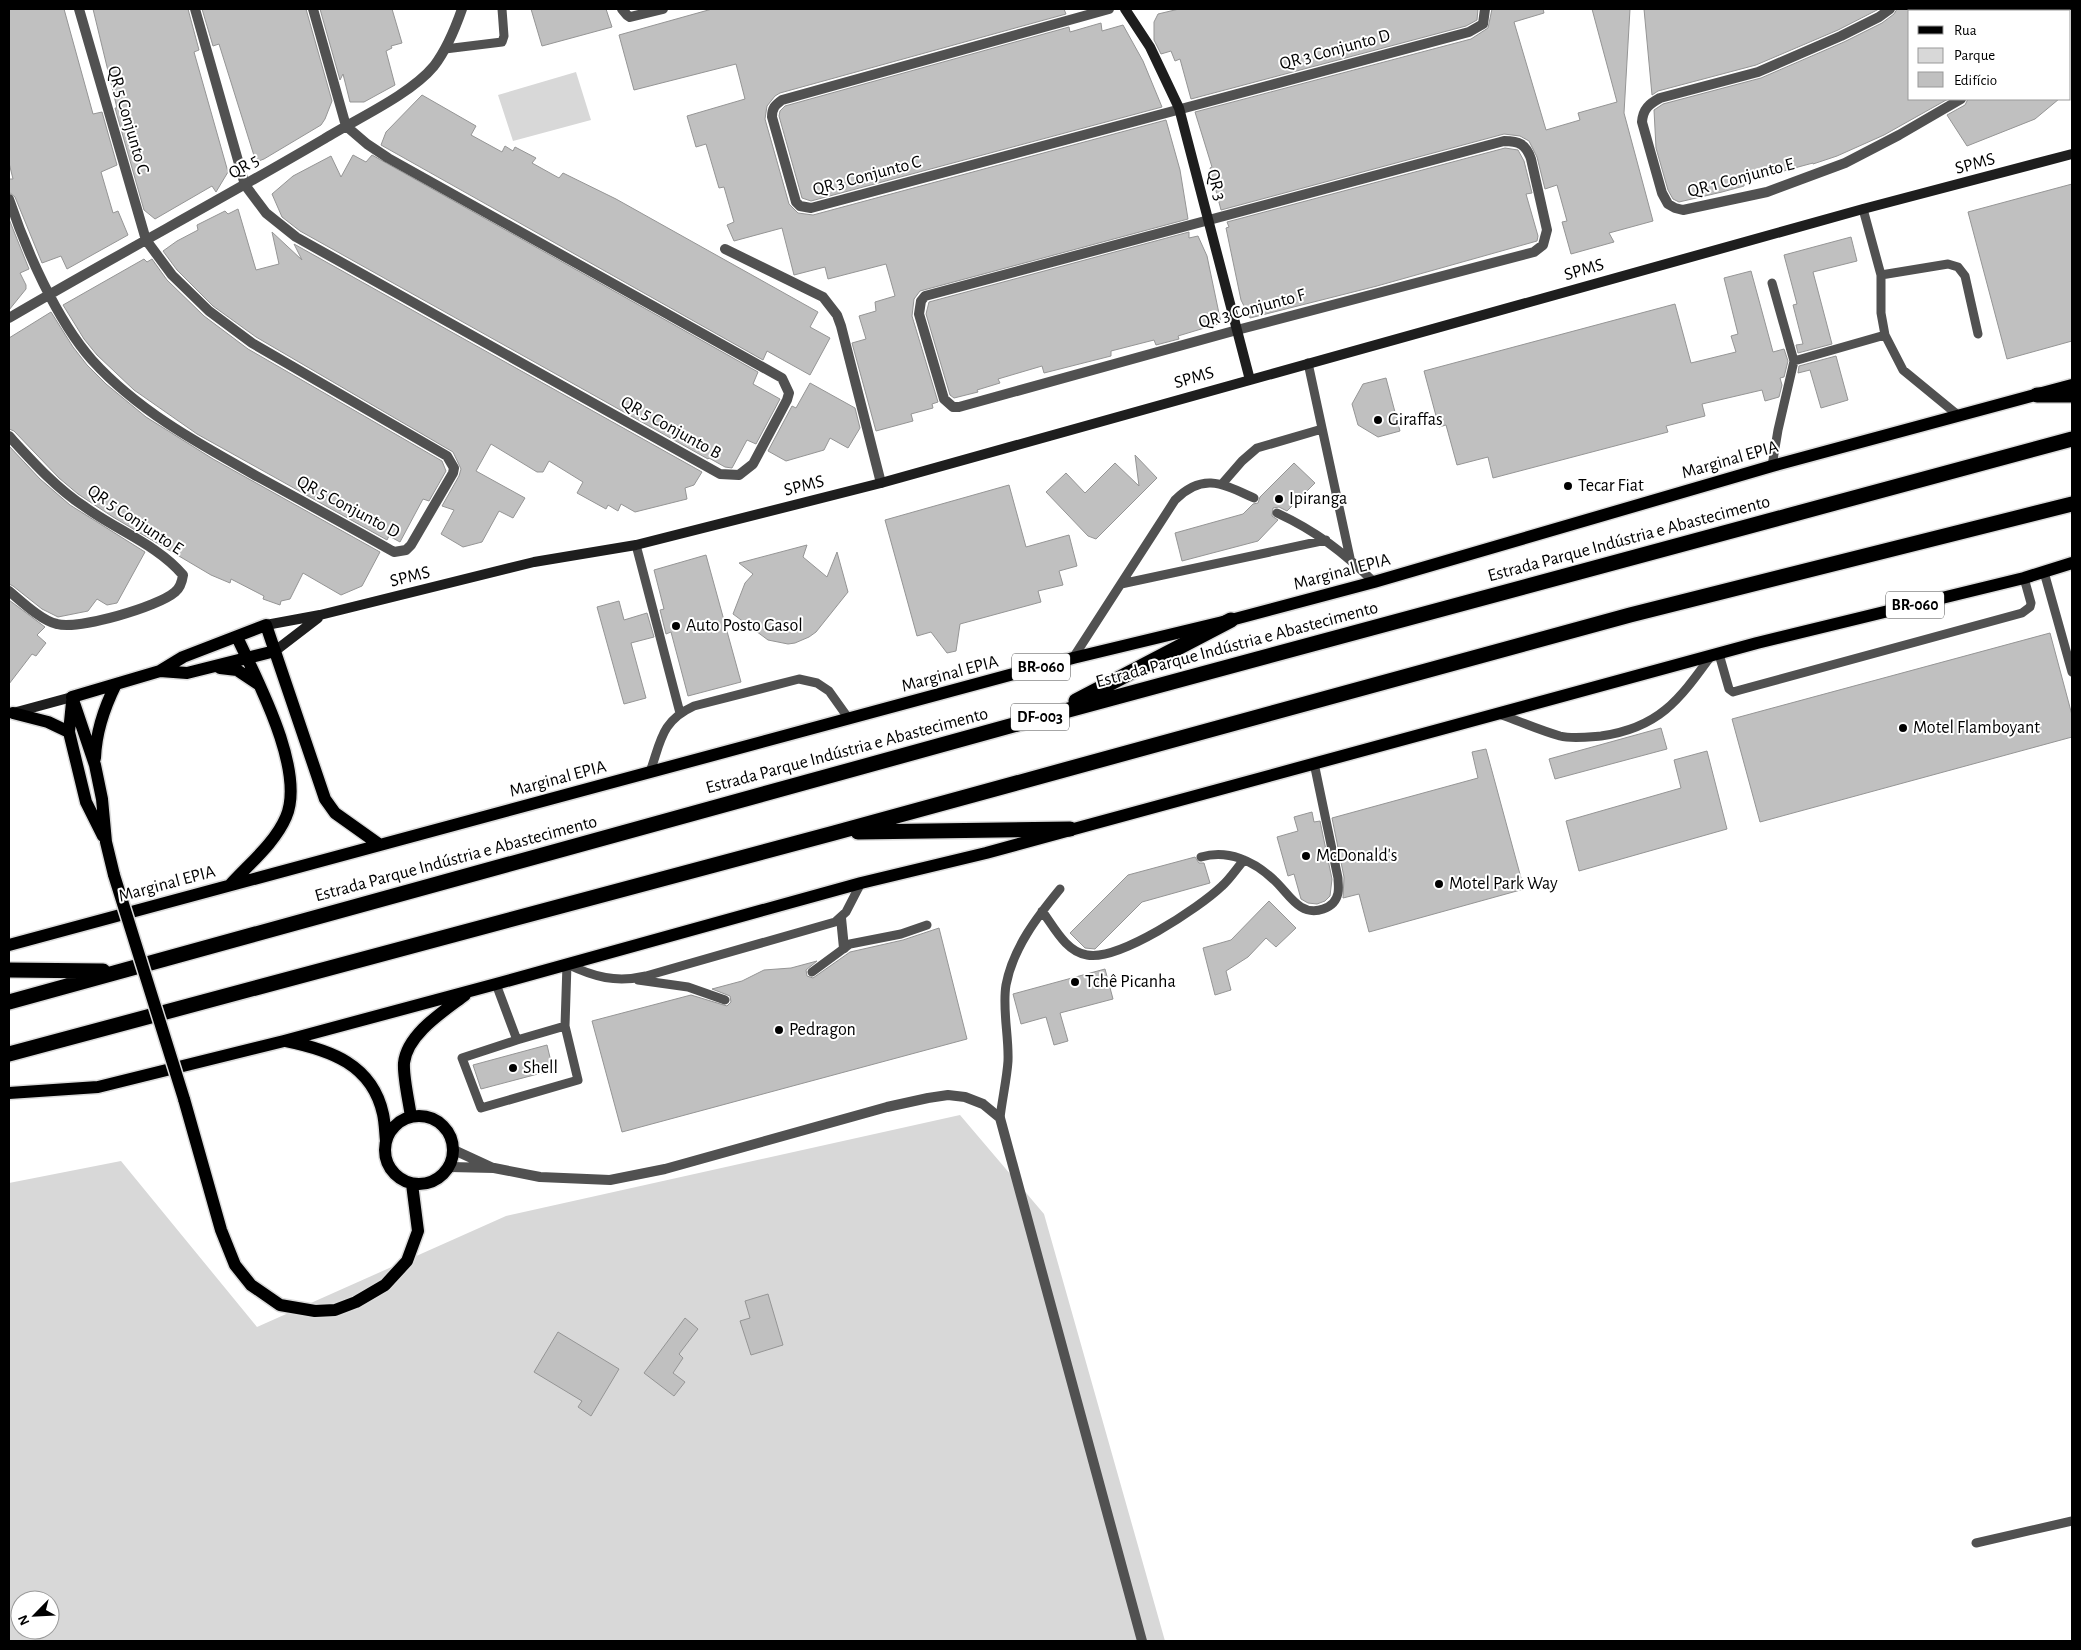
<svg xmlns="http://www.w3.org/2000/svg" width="2081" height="1650" viewBox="0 0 2081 1650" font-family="'Alegreya Sans',sans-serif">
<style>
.green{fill:#d8d8d8;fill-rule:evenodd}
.building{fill:#c0c0c0;stroke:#959595}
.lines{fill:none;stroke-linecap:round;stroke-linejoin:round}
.primary-casing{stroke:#dbdbdb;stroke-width:15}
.highway-casing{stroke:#dbdbdb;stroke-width:18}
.lane{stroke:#515151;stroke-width:9}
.street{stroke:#515151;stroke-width:10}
.secondary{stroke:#1e1e1e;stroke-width:10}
.primary{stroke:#000;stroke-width:12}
.highway{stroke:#000;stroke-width:15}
.primary-bridge-casing{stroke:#dbdbdb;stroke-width:15;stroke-linecap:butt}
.primary-bridge{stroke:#000;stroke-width:12}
.poi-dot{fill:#000;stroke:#fff;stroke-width:2}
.labels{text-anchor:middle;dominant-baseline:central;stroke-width:4;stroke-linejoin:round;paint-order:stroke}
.shield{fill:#fff;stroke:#4c4c4c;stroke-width:1}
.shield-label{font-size:16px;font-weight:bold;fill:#000}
.street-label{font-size:18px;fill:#000;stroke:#fff}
.poi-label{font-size:18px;fill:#000;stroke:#fff;text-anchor:start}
</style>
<rect width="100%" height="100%" fill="#fff"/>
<path class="green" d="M576,72L591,120L513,141L498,95Z
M960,1115L1044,1214L1165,1641H9V1183L121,1161L257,1327L506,1216ZM20,1600H50V1630H20Z"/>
<path class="building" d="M9,9H64L93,114L102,112L117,165L101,172L113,213L118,211L128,235L67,269L61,256L42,263L15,197L9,192V179H13L9,163Z
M93,9H188L199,50L194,52L228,172L216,192L212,186L155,219L144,210L115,108H117Z
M202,9H306L332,101L325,119L321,125L264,159L256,162L219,44L213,46Z
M320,9H392L402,43L391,46L392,48L386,51L395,85L364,102H350L343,74L340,80Z
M531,9H606L612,27L542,46Z
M712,9H1064L1066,14L780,93L775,96L767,106L765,119L789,204L798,213L813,215L1166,120L1180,170L1188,219L920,291L914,299L912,316L938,402L932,404L933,408L911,414L913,421L876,431L852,343L866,339L859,316L876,311L875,302L895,296L886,264L828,279L825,267L794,275L782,228L734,241L727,225L734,222L724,187L719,188L706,144L696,147L687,116L745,99L736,64L634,90L619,35Z
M1179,9H1478L1477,20L1466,26L1191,99L1180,59L1175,61L1171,51L1161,54L1154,40V22L1158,14Z
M1492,9H1543L1544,13L1514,22L1546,130L1580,120L1578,113L1617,102L1592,9H1630L1624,113L1653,221L1609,233L1614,242L1571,254L1562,222L1567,221L1557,185L1545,189L1537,157L1529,141L1520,136L1504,134L1221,210L1210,168L1212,167L1195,112L1471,39L1488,28Z
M1644,9H1879L1838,30L1756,65L1658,91L1652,95Z
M1897,9H1910V99H1948L1884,135L1837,156L1813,164V163L1765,176L1744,183V186L1722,192L1679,202L1673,199L1668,190L1656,148L1654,110L1663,104L1761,78L1844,42L1882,23L1894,14Z
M1101,23L1102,31L1123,25L1143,61L1162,107L811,201L802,198L779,116L780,111L785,106L1069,27L1070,32Z
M422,95L476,126L471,135L502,152L505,146L513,151L515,147L536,158L532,163L559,178L563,173L616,199L818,312L810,327L830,338L810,375L767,351L763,360L381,145L386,132Z
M1968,99H2059L2035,119L1967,146L1947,115L1965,105Z
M1505,148L1518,150L1524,161L1532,193L1526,194L1538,236L1537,241L1377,286L1250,318L1241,300L1226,228L1229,227L1227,222Z
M353,155L366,162L372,155L758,372L753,384L780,399L756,444L747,440L732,468L725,467L709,458L708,459L300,231L282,217L272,194L293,176L331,156L341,177Z
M2072,184V341L2007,359L1968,212Z
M238,209L256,270L279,264L272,232L302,260L294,244L702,472L694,485L685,488L687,499L635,512L621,504L618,511L608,505L606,509L577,493L583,482L549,461L543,472H537L491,444L476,471L525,498L513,518L499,511L482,542L463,547L441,534L454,510L442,506L459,476L461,469L453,452L256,337L213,306L177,270L163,251L177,241L198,230L197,225L225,211L228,214Z
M9,219L29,269L20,273L26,285V289L9,310Z
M1189,232V238L1198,236L1207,256L1221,323L1178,336L1179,339L1156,345L1154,340L1111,351V356L1044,373L1042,366L998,379L1000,383L977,390L978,392L954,398L950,395L926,314L929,302Z
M1851,237L1857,261L1813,272L1832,344L1798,353L1796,345L1803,344L1793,305L1797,304L1784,255Z
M144,259L147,262L152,259L167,280L204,316L248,349L442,461L446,471L429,501L423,499L400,542L389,536L387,540L197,434L134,390L97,355L84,339L63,305Z
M1751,271L1773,352L1784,349L1788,361L1784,377L1780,378L1782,385L1779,397L1765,401L1762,390L1702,404L1705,416L1666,426L1668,432L1493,478L1488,457L1457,465L1446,425L1439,427L1424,371L1675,304L1691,363L1736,352L1731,336L1738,334L1724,278Z
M51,312L73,347L87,365L106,384L146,417L213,459L380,552L362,586L341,595L303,573L290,599L281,601L280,605L263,599L264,596L231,579L230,583L211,575L113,517L78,494L59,478L14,431L9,429V338Z
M1836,356L1848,400L1821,408L1810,370L1798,373L1799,366Z
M1386,378L1400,431L1378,437L1358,425L1352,404L1363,384Z
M810,383L855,408L860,428L848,448L830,438L824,450L786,461L768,451L792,406L796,408Z
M9,446L40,479L70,505L145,552L117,603L107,605L97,599L88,611L58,617L42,609L13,586L9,584Z
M1135,455L1157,478L1096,539L1088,536L1046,492L1066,473L1085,493L1115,463L1139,486Z
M1294,463L1315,483L1287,511L1279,507L1273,508L1272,516L1278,520L1258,541L1182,561L1175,533L1243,514L1253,504L1258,503L1260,497Z
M1009,485L1026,547L1069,535L1077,566L1059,571L1063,585L1038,591L1041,602L960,624L956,651L947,653L931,632L917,636L885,520Z
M807,545L803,557L827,577L837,552L848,592L816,632L809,637L795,643L788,644L768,640L733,614L745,583L753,574L739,563Z
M706,555L741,682L688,696L671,632L666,634L660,610L664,609L654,570Z
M9,600L45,627L37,635L46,643L36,656L32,654L9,684Z
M619,601L624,620L647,613L654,637L631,643L646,698L624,704L597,607Z
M2050,633L2072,715V737L1760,822L1732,719Z
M1661,728L1667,749L1555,779L1549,759Z
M1486,749L1524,889L1369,932L1359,894L1343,898L1344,877L1332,818L1478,778L1472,752Z
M1707,751L1727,829L1579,871L1566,821L1681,788L1674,760Z
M1312,812L1314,822L1320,821L1332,879L1330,896L1325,901L1317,904L1308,903L1301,899L1294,874L1288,876L1277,837L1298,831L1294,817Z
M1195,857L1199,863H1204L1210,883L1142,902L1095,949L1085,948L1070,933L1128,875Z
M1269,901L1296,928L1276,947L1266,938L1248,957L1226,971L1231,990L1215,995L1203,948L1231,940Z
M939,928L967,1039L622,1132L592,1021L691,995L727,1006L731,1002L730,996L712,989L742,981L764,970L791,968L817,961L806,970L807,976L813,978L850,952L903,940Z
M1105,969L1113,999L1060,1013L1068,1041L1054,1045L1046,1017L1021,1024L1013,994Z
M547,1045L553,1070L481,1089L473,1065Z
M768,1294L783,1345L751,1355L740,1321L750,1318L745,1301Z
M685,1318L698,1329L679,1354L683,1358L673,1373L685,1382L674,1396L644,1373Z
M558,1332L619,1369L591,1416L578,1407L582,1401L534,1372Z"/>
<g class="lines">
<g class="primary-casing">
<path id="primary" d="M220,668L237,670L258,684
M160,671L187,673L275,651
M72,697L160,671L183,657L266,625L325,799L335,813L380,845
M72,697L95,765L102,799L106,842L114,875
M72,702L69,732L86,802L103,836
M13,713L48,722L69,732
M95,758C96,731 104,708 116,684
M230,885C249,864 275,843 286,817C306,771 257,680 237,637
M9,945L1073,658L1231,620L1374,582L1772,466L2072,385
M286,1041C330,1050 372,1064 383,1114C385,1123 385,1132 386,1141
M9,1093L98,1087L284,1041L496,984L861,883L986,853L1757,643L2024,578L2072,563
M184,1099L221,1230L235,1265L251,1285L280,1305L315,1311L335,1310L356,1302L385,1285L407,1261L418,1231L412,1184
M385 1150a34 34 0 1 1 68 0a34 34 0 1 1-68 0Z
M411,1117C409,1102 403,1077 404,1063C407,1034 444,1011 465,995"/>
</g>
<g class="highway-casing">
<path id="highway" d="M2037,395H2072
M1076,701L1231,620
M858,832L1070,829
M9,970L103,971
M9,1002L1050,715L2072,439
M9,1054L834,833L1630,615L2072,504"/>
</g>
<path class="lane" d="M445,49L502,42L504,36L502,9
M1863,209L1881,275V313L1885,335L1903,370L1959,416
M1881,275L1948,264L1958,267L1965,276L1978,334
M1794,361L1885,335
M1308,363L1350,558
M1772,466L1778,430L1794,361L1772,283
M1222,484L1242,461L1257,448L1322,429
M1277,513C1316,531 1343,552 1374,582
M636,545L680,713
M2044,572L2072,672
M1121,584L1326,540
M1719,654L1729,689L1733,692L1740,690L2022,613L2030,607L2031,603L2024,578
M1073,658L1175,500C1203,472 1223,484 1254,498
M1499,714C1519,721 1539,730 1560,736C1572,739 1588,737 1601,736C1659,728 1679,700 1711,656
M650,772C661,741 661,721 694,706L799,679L817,683L829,691L849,719
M1201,857C1228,849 1254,861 1274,880C1283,888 1291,901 1301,907C1314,915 1335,909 1338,893C1339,888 1338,883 1338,878L1314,763
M1042,911C1054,927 1066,952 1087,955C1119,961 1199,908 1222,886C1230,879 1237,868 1244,860
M812,972L850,944L901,934L927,925
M638,980L688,987L725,1000
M496,984L517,1040L462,1058L481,1108L578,1080L565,1026L517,1040
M565,1026L567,964C594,977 616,983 646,976L835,922L846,912L861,883
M1000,1118C1002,1100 1007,1078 1008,1061C1009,1036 1002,1009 1006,985C1013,948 1037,917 1060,889
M1976,1543L2072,1521"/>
<path class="street" d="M195,9L245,185L266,213L296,237L720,474L739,475L753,464L787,400L789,393L782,378L388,158L367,144L346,126L313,9
M622,9L627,15L630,17L663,9
M1109,9L782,100C775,105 772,108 772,117L796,202L800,206L811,208L1469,32L1483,24L1485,9
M1890,9L1879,17L1841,36L1758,72L1660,98C1649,104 1643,109 1642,122L1662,193L1668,204L1675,208L1683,210L1767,192L1845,163L1899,135L1961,99
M2061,11L2063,9
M1504,141C1519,141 1526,144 1531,159L1547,230L1543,245L1534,252L1237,330L959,407H953L944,399L919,314L921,301L925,296Z
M9,199C26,250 56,319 92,360C139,412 201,445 262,479C306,503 350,527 394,552L406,550L411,545L453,473L454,468L447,456L252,343L209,311L172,275L146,240L79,9
M725,249L823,297L837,315L841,326L881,483
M9,318C113,257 220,200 324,139C356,119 410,95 434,66C447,49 455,29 462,9
M9,436C32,461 56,488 85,507C116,530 158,545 183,575C182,582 180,588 175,592C158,607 78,630 57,624C42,621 21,601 9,591
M841,918L844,948
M454,1150L493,1168
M450,1167L494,1168L540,1177L610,1180L665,1169L887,1107L928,1098L948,1095L965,1097L983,1104L1000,1118L1142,1641"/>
<path class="secondary" d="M1125,9L1150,47L1179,108L1250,380
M266,625L320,615L534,562L636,545L881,483L1863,209L2072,154
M275,651L318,618
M13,713L72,697"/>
<use href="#primary" class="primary"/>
<use href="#highway" class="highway"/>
<g class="primary-bridge-casing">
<path id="primary-bridge" d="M114,875L184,1099"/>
</g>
<use href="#primary-bridge" class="primary-bridge"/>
</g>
<g class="poi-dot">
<circle cx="1378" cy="420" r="5"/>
<circle cx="1568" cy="486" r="5"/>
<circle cx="1279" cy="499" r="5"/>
<circle cx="676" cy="626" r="5"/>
<circle cx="1903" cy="728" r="5"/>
<circle cx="1306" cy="856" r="5"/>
<circle cx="1439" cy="884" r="5"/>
<circle cx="1075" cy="982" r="5"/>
<circle cx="779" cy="1030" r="5"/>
<circle cx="513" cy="1068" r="5"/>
</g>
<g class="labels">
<g class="shield">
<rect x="1886" y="591.5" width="58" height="27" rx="4"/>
<rect x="1012" y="653.5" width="58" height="27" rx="4"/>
<rect x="1011" y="703.5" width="58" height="27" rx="4"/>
</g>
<g class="shield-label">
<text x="1915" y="605">BR-060</text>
<text x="1041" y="667">BR-060</text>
<text x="1040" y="717">DF-003</text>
</g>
<g class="street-label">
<text transform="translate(1335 50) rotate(-15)">QR 3 Conjunto D</text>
<text transform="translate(128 120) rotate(74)">QR 5 Conjunto C</text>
<text transform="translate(1975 164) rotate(-15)">SPMS</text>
<text transform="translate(244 167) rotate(-30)">QR 5</text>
<text transform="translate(867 176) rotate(-15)">QR 3 Conjunto C</text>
<text transform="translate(1741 178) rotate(-15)">QR 1 Conjunto E</text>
<text transform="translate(1216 185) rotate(75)">QR 3</text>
<text transform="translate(1584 270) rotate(-16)">SPMS</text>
<text transform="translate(1252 309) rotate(-15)">QR 3 Conjunto F</text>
<text transform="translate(1194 378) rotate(-16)">SPMS</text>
<text transform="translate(671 428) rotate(29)">QR 5 Conjunto B</text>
<text transform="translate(1730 460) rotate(-16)">Marginal EPIA</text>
<text transform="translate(804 486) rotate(-14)">SPMS</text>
<text transform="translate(348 507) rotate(28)">QR 5 Conjunto D</text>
<text transform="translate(135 520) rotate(34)">QR 5 Conjunto E</text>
<text transform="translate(1629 539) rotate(-15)">Estrada Parque Indústria e Abastecimento</text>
<text transform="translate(1342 572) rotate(-15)">Marginal EPIA</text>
<text transform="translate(410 577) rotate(-14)">SPMS</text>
<text transform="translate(1237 645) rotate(-15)">Estrada Parque Indústria e Abastecimento</text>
<text transform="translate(950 674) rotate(-15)">Marginal EPIA</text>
<text transform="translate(847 751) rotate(-15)">Estrada Parque Indústria e Abastecimento</text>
<text transform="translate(558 779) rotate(-15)">Marginal EPIA</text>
<text transform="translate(456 859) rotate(-15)">Estrada Parque Indústria e Abastecimento</text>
<text transform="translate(167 884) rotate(-15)">Marginal EPIA</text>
</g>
<g class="poi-label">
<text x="1388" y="420">Giraffas</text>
<text x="1578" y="486">Tecar Fiat</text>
<text x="1289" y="499">Ipiranga</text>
<text x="686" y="626">Auto Posto Gasol</text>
<text x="1913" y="728">Motel Flamboyant</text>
<text x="1316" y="856">McDonald's</text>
<text x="1449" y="884">Motel Park Way</text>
<text x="1085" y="982">Tchê Picanha</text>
<text x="789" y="1030">Pedragon</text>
<text x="523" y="1068">Shell</text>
</g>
</g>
<rect width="2081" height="1650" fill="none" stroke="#000000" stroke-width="20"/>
<rect x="1908" y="10" width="162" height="90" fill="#ffffff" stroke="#999999"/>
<rect x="1918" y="26" width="25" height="8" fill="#000000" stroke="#999999"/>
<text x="1954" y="35" font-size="15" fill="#000000">Rua</text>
<rect x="1918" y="48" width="25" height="15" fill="#d8d8d8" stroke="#999999"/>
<text x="1954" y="60" font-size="15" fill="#000000">Parque</text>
<rect x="1918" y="72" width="25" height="15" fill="#c0c0c0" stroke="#999999"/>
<text x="1954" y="85" font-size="15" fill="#000000">Edifício</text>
<g transform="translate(35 1615) rotate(246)"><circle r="24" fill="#ffffff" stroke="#999999"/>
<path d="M0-4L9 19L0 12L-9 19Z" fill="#000000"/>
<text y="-8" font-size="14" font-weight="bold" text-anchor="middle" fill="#000000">N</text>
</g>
</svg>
